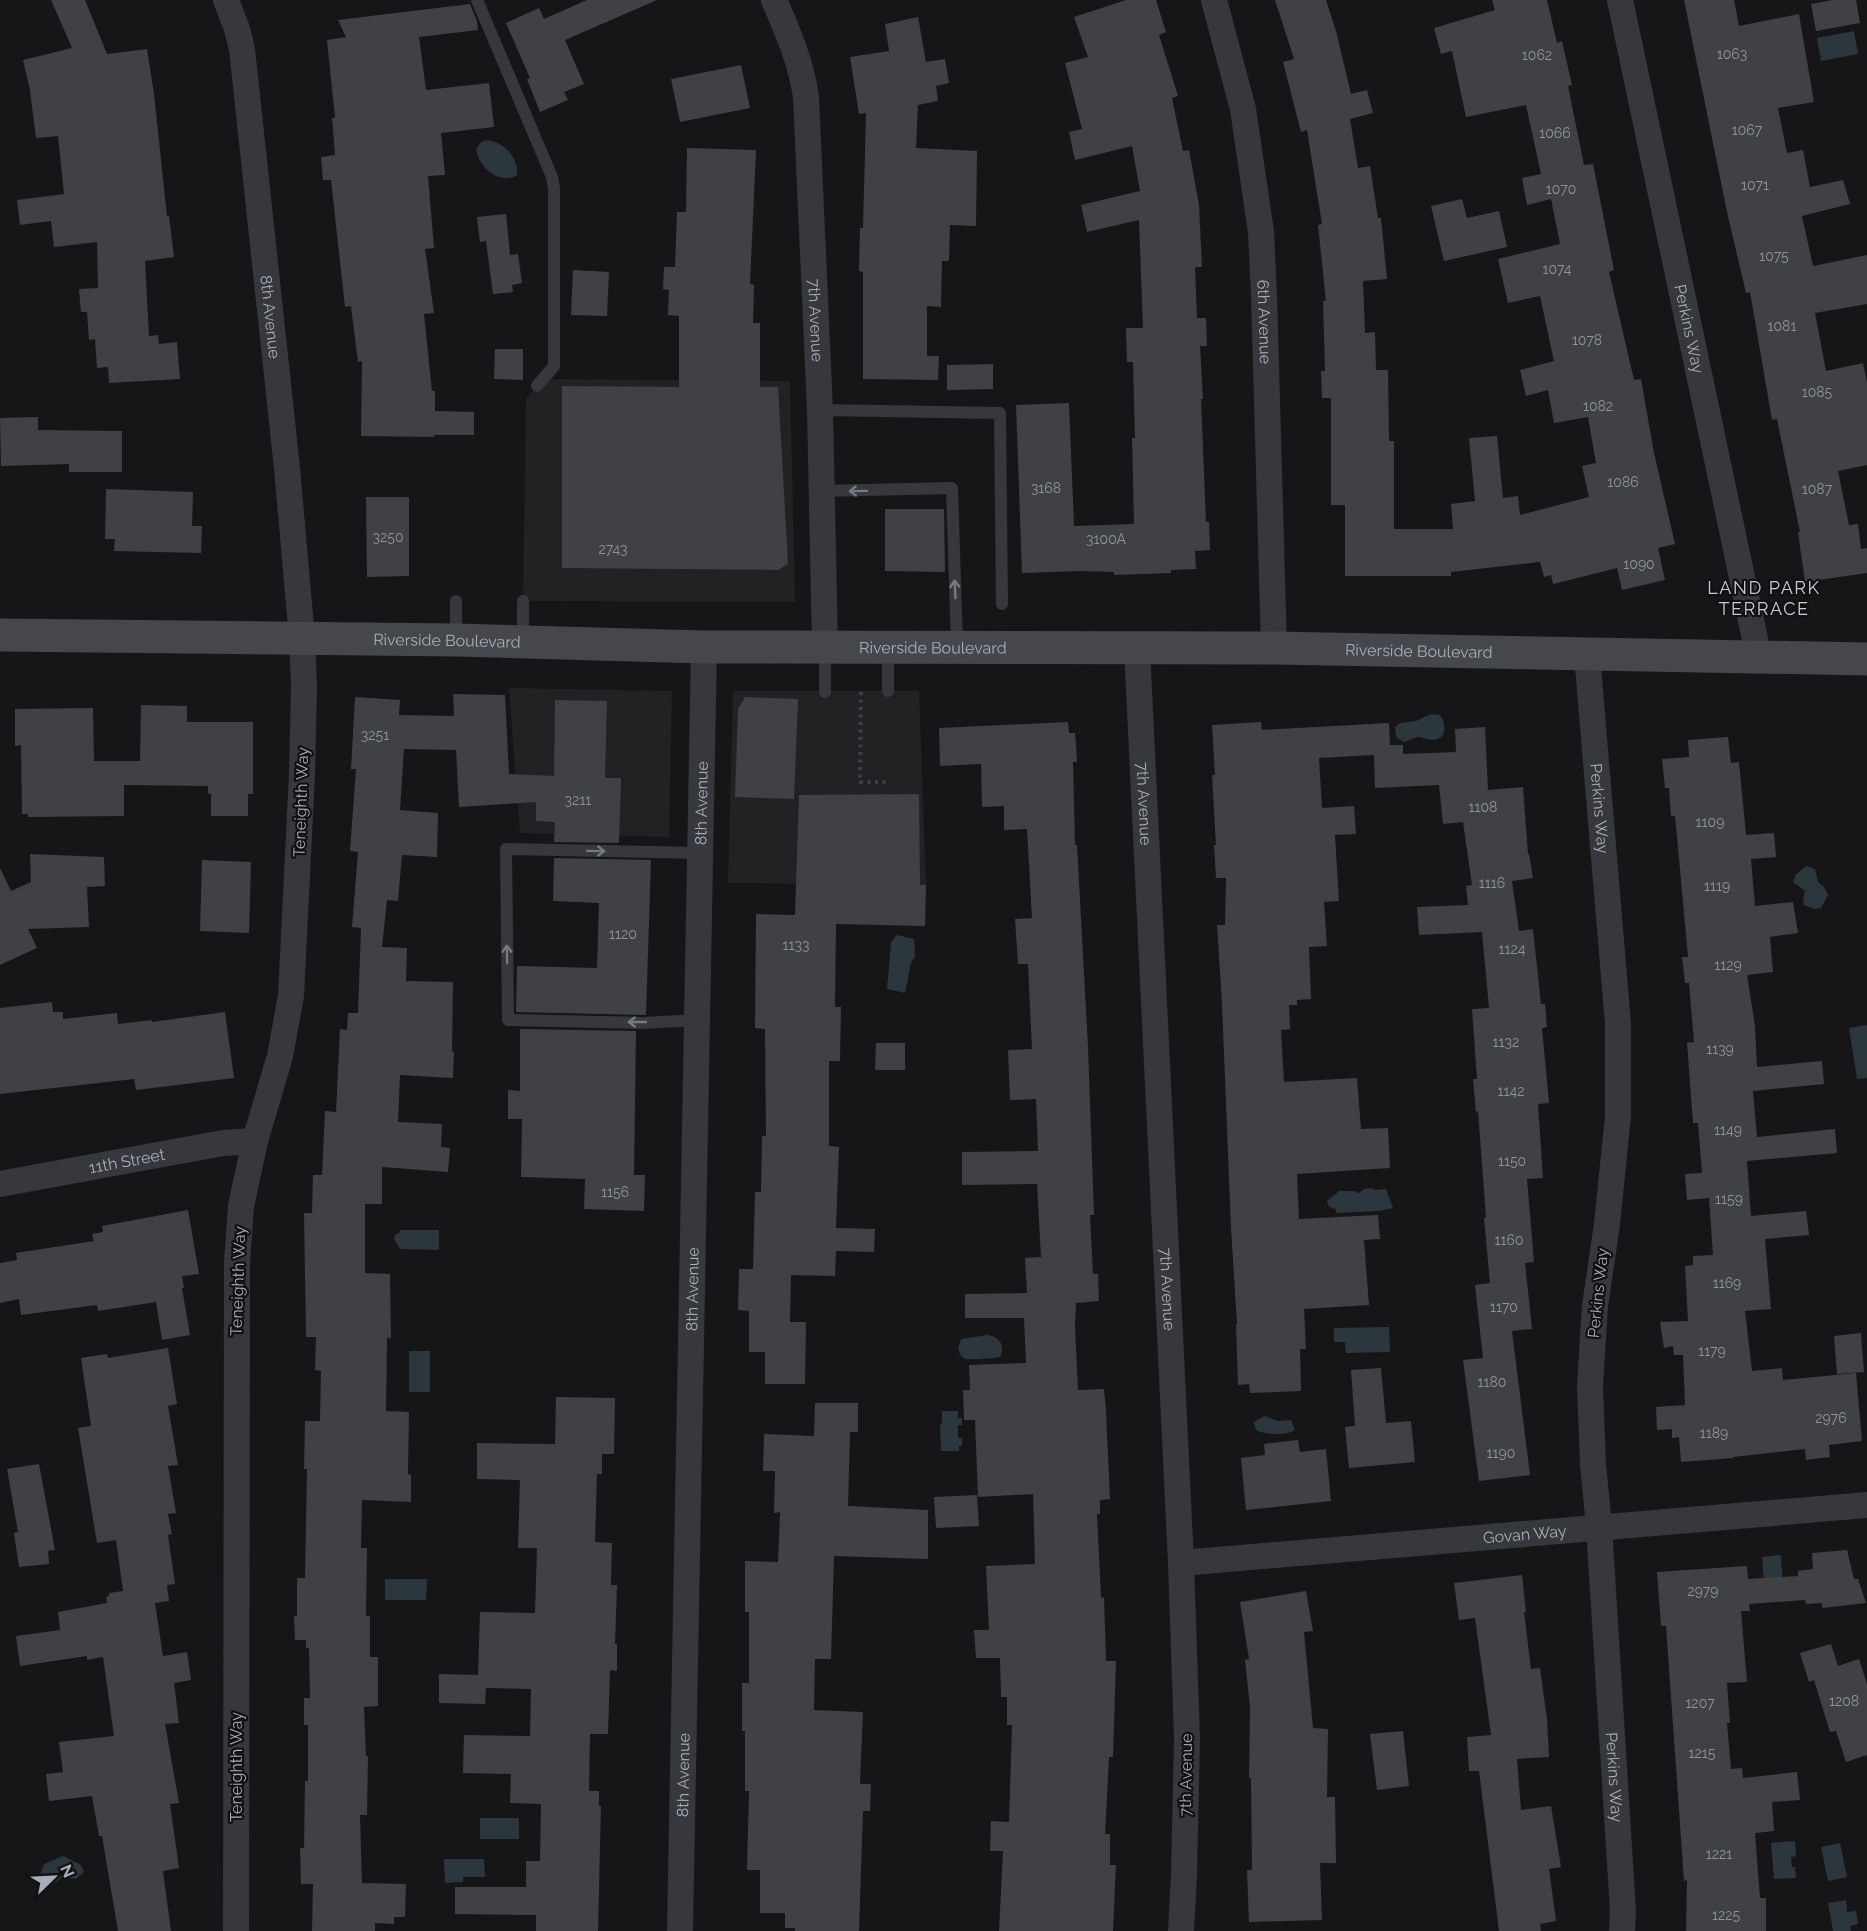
<svg xmlns="http://www.w3.org/2000/svg" width="1867" height="1931" viewBox="0 0 1867 1931" font-family="Raleway,sans-serif">
<style>
.built{fill:#222225}
.water{fill:#2c363d}
.building{fill:#404145}
.lines{fill:none;stroke-linecap:round;stroke-linejoin:round}
.path{stroke:#3d3f44;stroke-width:4;stroke-dasharray:3 4.5;stroke-linecap:butt}
.lane{stroke:#37383d;stroke-width:12}
.street{stroke:#37383d;stroke-width:26}
.secondary{stroke:#45474d;stroke-width:33}
.oneway{stroke:#757981}
.labels{text-anchor:middle;dominant-baseline:central;stroke-width:4.5;stroke-linejoin:round;paint-order:stroke}
.number-label{font-size:14px;fill:#8e939c}
.street-label{font-size:16px;fill:#a8aeb9;stroke:#111113}
.neighbourhood-label{font-size:18px;letter-spacing:1.5px;fill:#c9ccd4;stroke:#111113}
</style>
<rect width="100%" height="100%" fill="#161618"/>
<path class="built" d="M542,379L790,381L795,602L523,601L526,399Z
M509,688L672,691L669,837L520,833Z
M733,691H919L926,885L728,883Z"/>
<path class="water" d="M1854,31L1858,54L1821,61L1817,38Z
M486,140C504,142 518,156 517,175C500,186 478,167 476,149L480,143Z
M1431,714L1440,715C1447,724 1447,740 1432,740C1427,740 1423,737 1418,737C1413,738 1409,741 1404,742L1396,737L1395,727L1400,723L1416,721Z
M1806,866L1815,869L1818,882L1824,887L1828,895L1821,908L1815,909L1804,905L1803,901L1805,891L1793,882L1796,874Z
M897,935L914,939L915,957L911,963L905,993L887,989L891,942Z
M1867,1025V1078L1857,1079L1849,1028Z
M1371,1188L1375,1190L1386,1189L1393,1208L1379,1211L1336,1213V1209L1329,1207L1327,1201L1339,1191H1354L1359,1193L1364,1189Z
M400,1230H439V1250L400,1249L394,1239L395,1235L399,1233Z
M1389,1327L1390,1352L1346,1353L1345,1342H1334V1328Z
M987,1335C999,1336 1006,1346 1000,1357C998,1358 969,1360 966,1359C961,1358 959,1352 958,1348L961,1339Z
M409,1351H430V1392H409Z
M942,1411H958V1418H962V1425H958V1438H962V1446H959V1451H941L940,1425L942,1424Z
M1264,1416L1278,1421L1291,1420L1295,1430C1286,1436 1266,1435 1256,1430L1254,1422Z
M1781,1555L1783,1587L1765,1593L1762,1557Z
M385,1579H427L426,1600H385Z
M480,1818H519V1839H480Z
M1795,1841L1796,1856L1791,1857L1792,1867H1795L1796,1878L1774,1879L1771,1843Z
M1840,1843L1847,1877L1828,1881L1821,1847Z
M63,1856L81,1865L84,1872L76,1879L63,1877L51,1885H44L40,1875L44,1864Z
M444,1859H484L485,1877H463V1882L445,1883Z
M1846,1900L1847,1912L1856,1911L1858,1924L1850,1926L1851,1931H1833L1828,1903Z"/>
<path class="building" d="M51,0H85L107,54L147,49L154,94L167,216H169L174,257L145,261L149,336L158,335L159,344L177,342L180,379L109,383L108,367L97,368L95,339L89,340L87,312H81L79,289L98,288L97,242L54,247L51,221L20,225L17,200L64,194L58,136L36,138L30,90L23,60L72,48Z
M587,0H657L565,40L584,84L564,92L568,100L540,112L527,79L530,78L506,23L539,8L544,19Z
M1126,0H1156L1166,32L1159,35L1178,96L1172,98L1183,151L1189,150L1199,205L1202,267H1195L1197,318H1206L1207,346H1200L1203,399H1201L1206,522H1209L1210,550L1195,551L1196,569L1171,570V573L1114,575V572L1081,571L1022,573L1016,405L1069,403L1074,526L1134,524L1132,438H1135L1133,362H1127L1126,328H1143L1139,220L1087,232L1081,205L1140,191L1132,146L1075,160L1069,132L1082,129L1065,63L1088,57L1074,17Z
M1275,0H1326L1336,31L1351,94L1367,90L1373,113L1350,119L1358,168L1370,166L1378,218H1381L1387,279L1363,281L1365,333L1375,332L1376,370H1388L1389,441H1394V529H1453L1451,504L1475,501L1469,438L1497,436L1503,498L1518,496L1520,515L1589,497L1582,466L1596,463L1588,417L1554,423L1548,390L1526,396L1520,370L1554,361L1540,296L1508,303L1498,259L1560,244L1551,199L1527,205L1522,178L1541,174L1526,105L1466,117L1452,51L1441,54L1434,28L1495,10L1492,0H1547L1557,43L1562,41L1572,85L1568,86L1584,165L1593,164L1614,270L1609,272L1634,380L1641,379L1654,453L1675,544L1658,548L1665,580L1622,590L1617,568L1553,584L1551,575L1544,577L1540,562L1451,572V576H1345V505H1331V398H1322L1321,371H1325L1323,301H1326L1318,225L1322,224L1307,130L1301,132L1283,62L1294,59Z
M1684,0H1734L1739,26L1799,14L1814,102L1778,108L1787,153L1803,150L1810,187L1843,180L1850,204L1802,216L1813,266L1867,255V304L1815,313L1826,371L1863,363L1867,383V465L1838,471L1849,525L1858,524L1861,549L1867,548V573L1805,582L1798,532H1800L1777,419L1772,420L1750,292L1746,293L1727,212Z
M1833,0H1856L1860,23L1816,31L1811,4Z
M470,4L477,21L478,30L419,37L426,90L489,83L494,127L441,133L445,175L428,176L434,248L425,249L434,313L424,314L432,391H435V411L474,412V435H434V437L361,436L362,361L358,362L351,306L345,307L331,180H323L321,157L335,155L332,118H335L327,40L346,37L338,20Z
M918,17L926,62L945,59L949,83L936,86L938,101L918,105L916,148L977,151L976,226L950,225L949,261H942L941,307L927,306V356H939L938,380L863,379V272L859,271L860,228H863L866,113L859,114L850,57L889,51L885,24Z
M741,65L750,108L680,122L671,79Z
M687,148L756,150L750,284L754,285L753,323H760V387H778L788,564L778,570L562,568V386L679,387V316L668,315L669,290L663,289L664,267H675L677,212H686Z
M1462,199L1467,218L1499,211L1507,247L1444,261L1431,206Z
M506,214L510,255L518,254L522,283L512,285L513,292L493,294L486,241L480,242L477,217Z
M573,270L609,272L607,316L571,315Z
M495,349H523V380L494,379Z
M993,364V389L947,390V365Z
M38,417V430L122,431V472H69V464L1,466L0,418Z
M106,489L193,492L192,526H202L201,553L114,551L115,539H105Z
M366,497H409V576L367,577Z
M885,509H944L945,572L885,571Z
M453,694L505,695L509,774L554,776L555,700L607,701L605,778H621L619,843L554,842L555,822L536,821V802L459,807L456,750L404,749L400,810L438,813L437,857L402,855L398,901L387,900L382,947L407,948L406,981L453,982L452,1052H454L453,1078L400,1075L398,1122L442,1124L441,1147L450,1148L448,1172L382,1167V1204H365V1273L390,1274L391,1338H387L386,1411L409,1412L408,1474L411,1475V1502L362,1500L361,1548H367L366,1616H370V1657H378V1706L364,1707L366,1756H368L367,1815H360L362,1883L406,1884L405,1917H394V1924L375,1923V1931H312L313,1884H301L300,1848H304L305,1781H308V1725H304V1698H310L309,1648H306V1640H295L294,1616H297V1578H305L307,1469H304L305,1421H320L321,1371L315,1370L316,1337H306L304,1213H312L313,1175H322L325,1111L336,1112L340,1029L347,1030L348,1013H358L361,928L352,927L358,852L350,851L356,769H351L355,697L400,700L399,715L454,716Z
M745,697L798,699L794,799L735,797L738,709Z
M141,705L187,706V722H253V794H248V816H211V794L208,793V786L124,785V816L28,817V814H22L21,745L15,746V709L93,708L94,761H140Z
M1068,722L1069,733H1075L1076,744L1077,762H1073L1075,845H1077L1088,1047L1094,1215H1090L1093,1274H1098L1099,1301L1076,1303L1075,1325L1078,1390L1104,1389L1106,1411L1110,1499L1100,1500V1514H1097L1101,1598L1104,1597L1106,1661H1116L1113,1757H1109L1105,1834H1110V1865H1116L1113,1931H999L1003,1851H990L991,1821L1009,1822L1012,1725H1007V1697H1001L1000,1658H976L974,1630H989L986,1566L1035,1564L1033,1494L978,1497L975,1420H964L963,1390H970L969,1365L1026,1363L1024,1318H965V1294L1027,1293L1025,1258L1041,1257L1037,1184L962,1185V1152L1038,1151L1036,1099L1010,1100L1008,1050L1032,1049L1028,964H1018L1015,919L1032,918L1027,829L1004,830V806L982,807L981,764L940,766L939,728Z
M1261,722L1262,730L1389,723L1390,745H1403V754L1456,752L1455,729L1485,727L1488,790L1523,787L1528,854H1529L1533,878L1512,881L1519,931L1533,929L1541,1004H1545L1547,1027L1542,1028L1549,1103L1538,1104L1543,1178L1527,1179L1534,1262L1525,1263L1532,1329L1512,1331L1530,1475L1479,1481L1463,1360L1483,1358L1475,1285L1490,1283L1484,1218H1486L1478,1111L1476,1112L1473,1079H1477L1472,1009L1489,1008L1482,932L1419,935L1417,907L1468,905L1466,886L1472,885L1463,822L1443,824L1439,785L1375,788L1374,755L1319,758L1322,808L1354,806L1356,834L1335,835L1339,901L1324,902L1327,946L1309,947L1311,999L1297,1000V1005H1289L1290,1029L1281,1030L1284,1082L1357,1078L1361,1129L1388,1128L1390,1168L1297,1174L1299,1219L1378,1215L1380,1239L1364,1240L1369,1305L1304,1309L1306,1349H1300L1301,1391L1250,1393L1249,1384L1238,1385L1236,1324H1237L1231,1228L1222,1004L1217,925H1225L1226,878H1216L1214,845H1216L1212,775H1215L1212,725Z
M1728,737L1731,763L1739,762L1746,835L1774,833L1776,857L1751,859L1755,906L1793,902L1798,933L1770,937L1773,972L1747,975L1755,1026L1757,1067L1822,1061L1824,1084L1753,1091L1757,1137L1835,1129L1837,1153L1747,1161L1751,1216L1806,1211L1809,1235L1765,1239L1771,1309L1745,1311L1752,1371L1782,1368L1783,1380L1856,1373L1862,1441L1829,1445L1830,1457L1806,1460L1805,1449L1733,1457L1734,1458L1681,1462L1679,1437L1672,1438V1429L1657,1430L1656,1407L1685,1405L1683,1355H1674L1673,1346L1664,1348L1660,1322L1688,1321L1685,1266L1693,1265V1256L1713,1255L1709,1198L1687,1200L1685,1174L1702,1173L1698,1123H1693L1687,1043L1694,1042L1689,983H1685L1682,957H1688L1680,869L1675,816H1671L1669,788H1665L1662,759L1689,757L1688,740Z
M919,794L920,885H926L925,926L836,924L835,1007H841L840,1061H829V1146L839,1147L836,1228L875,1229L874,1252L836,1251L835,1276L791,1275L790,1322H806L805,1384H765V1352H749V1311L738,1310L739,1269H753L755,1192H761L762,1136H766L765,1029L755,1028L756,914L795,915L799,795Z
M30,854L104,857L105,886L87,887L89,927L28,929L37,948L0,965V868L11,891L31,882Z
M554,858L651,860L646,1015L516,1012L517,966L597,968L599,903L553,901Z
M202,860L251,862L249,933L200,931Z
M52,1002L53,1012H63V1019L117,1013L118,1024L152,1020V1022L225,1012L234,1078L136,1090L134,1079L0,1094V1008Z
M520,1029L636,1031L634,1175H645L644,1211L584,1209L585,1179L521,1177L522,1119H508V1090L520,1091Z
M876,1043H905V1070H875Z
M188,1210L199,1274L182,1276L184,1288H182L190,1335L162,1340L156,1302L98,1311L97,1305L21,1315L19,1299L0,1303V1263L17,1260L16,1253L94,1241L92,1234L103,1232L102,1226Z
M1861,1333L1864,1372L1837,1374L1834,1336Z
M168,1348L177,1404L168,1406L178,1465L168,1466L176,1513L168,1514L172,1534L168,1535L175,1584L167,1585L169,1601L155,1603L163,1656L187,1652L191,1680L174,1683L179,1723L165,1724L179,1803L170,1804L179,1868L163,1871L171,1931H118L102,1836H99L92,1796L49,1801L46,1774L63,1772L59,1742L114,1736L103,1657L87,1660V1656L20,1666L16,1636L60,1630L58,1612L107,1603L106,1597L109,1596V1593L123,1591L116,1540L97,1543L78,1428L91,1426L81,1358L107,1354L108,1358Z
M1381,1368L1386,1423L1411,1421L1415,1462L1349,1468L1345,1427L1355,1426L1351,1370Z
M556,1397L615,1398L614,1454H602V1474H597L595,1542L612,1543L611,1585H617L615,1644H617V1671L610,1670L608,1734H590L589,1791H599V1806H601L598,1931H536V1915L455,1914V1887H526V1861H540L541,1804L510,1803L511,1774L463,1773L464,1735L530,1736L531,1689L486,1688L485,1704L439,1703V1674L478,1675L480,1612L535,1613L537,1548H518L520,1480L477,1479V1443L555,1444Z
M815,1403H858V1432H850L848,1506L928,1510V1559L834,1556L831,1659H815L814,1710L863,1712L860,1784H871L870,1811H863L859,1931H795V1928H785V1913H760V1870H747L749,1791H745V1731H742V1683H749V1612H745V1561L778,1562L780,1512L774,1513L775,1471H763L764,1434L814,1436Z
M1298,1440L1300,1452L1326,1449L1331,1501L1246,1510L1241,1458L1265,1455L1264,1444Z
M39,1464L55,1550L48,1551L49,1564L19,1567L14,1533L18,1532L7,1469Z
M977,1495L979,1526L936,1528L934,1497Z
M1847,1550L1854,1579H1858L1866,1603L1822,1608V1603L1806,1604L1805,1600L1749,1604L1750,1611H1741L1747,1682L1727,1683L1730,1723H1727L1731,1769L1742,1768L1743,1778L1797,1772L1800,1800L1772,1802L1774,1831L1755,1833L1760,1898H1766V1931H1686L1687,1880L1684,1881L1666,1626H1661L1657,1572L1747,1566L1748,1579L1798,1576V1571L1813,1569L1812,1553Z
M1522,1575L1526,1612H1524L1531,1669L1540,1668L1547,1719L1549,1757L1517,1759L1521,1810L1551,1806L1561,1867L1549,1869L1556,1921L1540,1924L1541,1931H1499L1479,1771H1469L1467,1737L1491,1735L1475,1618L1459,1620L1454,1583Z
M1306,1591L1313,1631L1304,1632L1313,1728L1328,1729L1327,1797H1335L1336,1863H1320L1322,1920L1249,1922L1247,1870H1252L1251,1778H1249L1250,1707L1245,1660L1249,1659L1240,1602Z
M1831,1644L1838,1666L1859,1659L1867,1684V1755L1846,1762L1836,1731L1830,1732L1814,1680L1809,1682L1800,1653Z
M1403,1731L1409,1786L1377,1790L1370,1734Z"/>
<g class="lines">
<path class="path" d="M861,692L860,782H890"/>
<path class="lane" d="M477,0L552,177L554,188V366L537,386
M820,410L1000,413L1002,604
M821,491L952,488L957,646
M456,601V638
M523,601V641
M888,648V691
M825,692V648
M696,1020L644,1023L508,1020L506,849L701,853"/>
<g class="street">
<path id="s1" d="M226,0L237,29L242,49L287,468L302,638L304,686L302,774L291,996L280,1056L255,1141L241,1206L237,1262L236,1931"/>
<path id="s2" d="M774,0C788,32 801,62 806,97L820,410L825,647"/>
<path id="s3" d="M1214,0L1243,109L1261,232L1264,295L1274,648"/>
<path id="s4" d="M1620,0L1759,658"/>
<path id="s5" d="M1137,648L1181,1563L1187,1738L1184,1875L1181,1931"/>
<path id="s6" d="M1587,655L1618,1024V1116L1607,1224L1595,1306L1590,1386L1593,1464L1599,1526L1623,1911L1622,1931"/>
<path id="s7" d="M0,1184L223,1143L255,1141"/>
<path id="s8" d="M1181,1563L1867,1505"/>
<path id="s9" d="M680,1931L704,647"/>
</g>
<path class="secondary" id="s10" d="M0,635L456,640L704,647L1274,648L1867,659"/>
</g>
<defs><path id="oneway-shaft" d="M-6 0H5M1.5-3L5.5 0L1.5 3" fill="none" stroke-width="1.6" stroke-linecap="round" stroke-linejoin="round" transform="scale(1.5)"/></defs>
<g class="oneway">
<use href="#oneway-shaft" transform="translate(858 491) rotate(179)"/>
<use href="#oneway-shaft" transform="translate(955 589) rotate(-93)"/>
<use href="#oneway-shaft" transform="translate(596 851) rotate(1)"/>
<use href="#oneway-shaft" transform="translate(507 954) rotate(-91)"/>
<use href="#oneway-shaft" transform="translate(637 1022) rotate(-180)"/>
</g>
<g class="labels">
<g class="number-label">
<text x="1732" y="54">1063</text>
<text x="1537" y="55">1062</text>
<text x="1747" y="130">1067</text>
<text x="1555" y="133">1066</text>
<text x="1755" y="185">1071</text>
<text x="1561" y="189">1070</text>
<text x="1774" y="256">1075</text>
<text x="1557" y="269">1074</text>
<text x="1782" y="326">1081</text>
<text x="1587" y="340">1078</text>
<text x="1817" y="392">1085</text>
<text x="1598" y="406">1082</text>
<text x="1623" y="482">1086</text>
<text x="1046" y="488">3168</text>
<text x="1817" y="489">1087</text>
<text x="388" y="537">3250</text>
<text x="1106" y="539">3100A</text>
<text x="613" y="549">2743</text>
<text x="1639" y="564">1090</text>
<text x="375" y="735">3251</text>
<text x="578" y="800">3211</text>
<text x="1483" y="807">1108</text>
<text x="1710" y="822">1109</text>
<text x="1492" y="883">1116</text>
<text x="1717" y="886">1119</text>
<text x="623" y="934">1120</text>
<text x="796" y="945">1133</text>
<text x="1512" y="949">1124</text>
<text x="1728" y="965">1129</text>
<text x="1506" y="1042">1132</text>
<text x="1720" y="1049">1139</text>
<text x="1511" y="1091">1142</text>
<text x="1728" y="1130">1149</text>
<text x="1512" y="1161">1150</text>
<text x="615" y="1192">1156</text>
<text x="1729" y="1199">1159</text>
<text x="1509" y="1240">1160</text>
<text x="1727" y="1283">1169</text>
<text x="1504" y="1307">1170</text>
<text x="1712" y="1351">1179</text>
<text x="1492" y="1382">1180</text>
<text x="1831" y="1418">2976</text>
<text x="1714" y="1433">1189</text>
<text x="1501" y="1453">1190</text>
<text x="1703" y="1591">2979</text>
<text x="1844" y="1701">1208</text>
<text x="1700" y="1703">1207</text>
<text x="1702" y="1753">1215</text>
<text x="1719" y="1854">1221</text>
<text x="1726" y="1915">1225</text>
</g>
<g class="street-label">
<text stroke="none"><textPath href="#s1" startOffset="321">8th Avenue</textPath></text>
<text stroke="none"><textPath href="#s2" startOffset="326">7th Avenue</textPath></text>
<text stroke="none"><textPath href="#s3" startOffset="327">6th Avenue</textPath></text>
<text stroke="none"><textPath href="#s4" startOffset="336">Perkins Way</textPath></text>
<text stroke="none"><textPath href="#s10" startOffset="447">Riverside Boulevard</textPath></text>
<text stroke="none"><textPath href="#s10" startOffset="933">Riverside Boulevard</textPath></text>
<text stroke="none"><textPath href="#s10" startOffset="1419">Riverside Boulevard</textPath></text>
<text transform="translate(301 802) rotate(-88)">Teneighth Way</text>
<text stroke="none"><textPath href="#s9" startOffset="1128">8th Avenue</textPath></text>
<text stroke="none"><textPath href="#s5" startOffset="156">7th Avenue</textPath></text>
<text stroke="none"><textPath href="#s6" startOffset="154">Perkins Way</textPath></text>
<text stroke="none"><textPath href="#s7" startOffset="129">11th Street</textPath></text>
<text transform="translate(238 1281) rotate(-88)">Teneighth Way</text>
<text stroke="none"><textPath href="#s9" startOffset="642">8th Avenue</textPath></text>
<text stroke="none"><textPath href="#s5" startOffset="642">7th Avenue</textPath></text>
<text transform="translate(1598 1293) rotate(-84)">Perkins Way</text>
<text stroke="none"><textPath href="#s8" startOffset="345">Govan Way</textPath></text>
<text transform="translate(236 1767) rotate(-90)">Teneighth Way</text>
<text stroke="none"><textPath href="#s9" startOffset="156">8th Avenue</textPath></text>
<text transform="translate(1186 1775) rotate(-89)">7th Avenue</text>
<text stroke="none"><textPath href="#s6" startOffset="1126">Perkins Way</textPath></text>
</g>
<g class="neighbourhood-label">
<text x="1764" y="587">LAND PARK<tspan x="1764" dy="21">TERRACE</tspan></text>
</g>
</g>
<g transform="translate(54 1877) rotate(66)" stroke="#111113" stroke-width="4.5" paint-order="stroke">
<path d="M0-4.5L10 22L0 15L-10 22Z" fill="#a8aeb9"/>
<text y="-9" font-size="16" font-weight="bold" text-anchor="middle" fill="#a8aeb9">N</text>
</g>
</svg>
